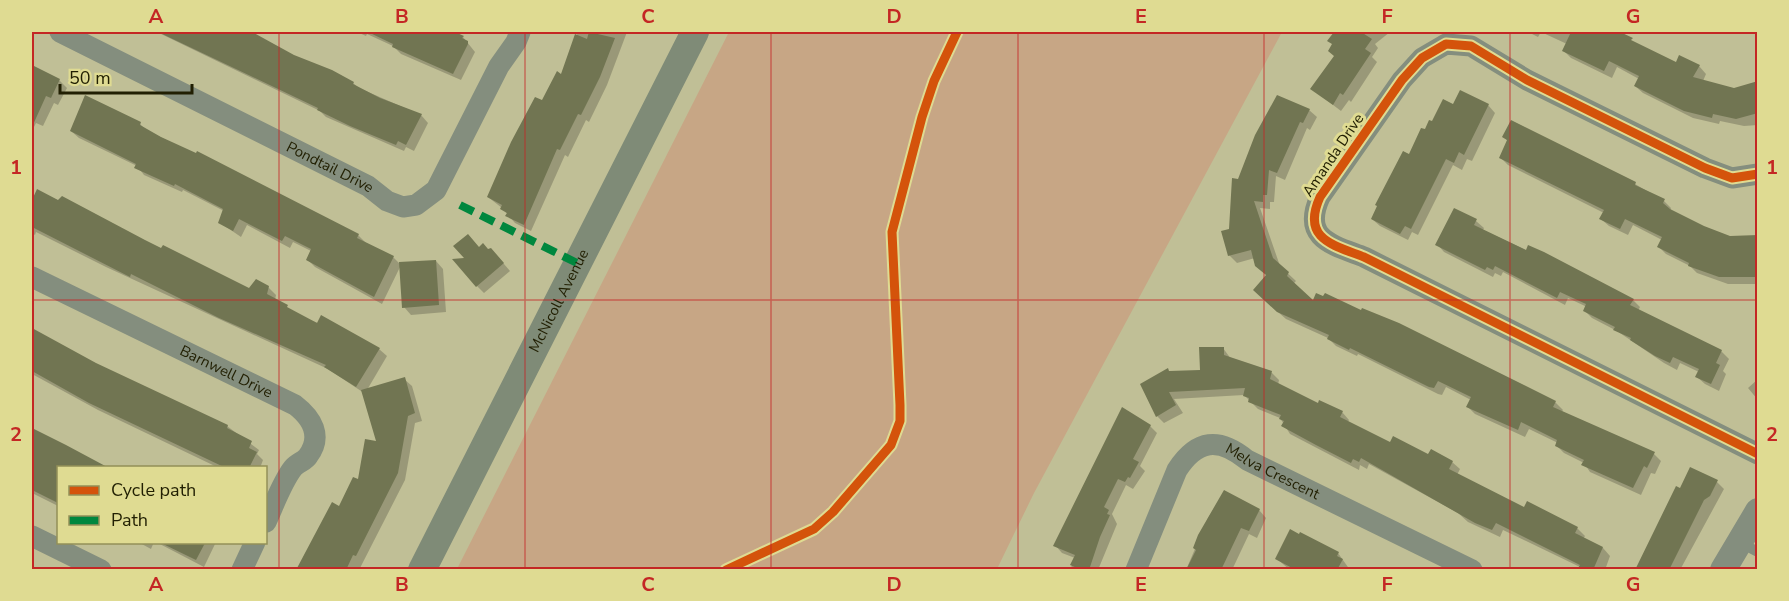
<svg xmlns="http://www.w3.org/2000/svg" width="1789" height="601" viewBox="0 0 1789 601" font-family="'Nunito Sans',sans-serif">
<style>
.green{fill:#c7a685}
.shadow{fill:#0003}
.building{fill:#717552}
.lines{fill:none;stroke-linecap:round;stroke-linejoin:round}
.service{stroke:#848e7e;stroke-width:10}
.minor{stroke:#848e7e;stroke-width:21}
.tertiary{stroke:#848e7e;stroke-width:26}
.secondary{stroke:#7f8b77;stroke-width:28}
.quiet{stroke:#00873e;stroke-width:8;stroke-dasharray:15 8;stroke-linecap:butt}
.cycleway-casing{stroke:#dfdb92;stroke-width:13}
.cycleway{stroke:#d4530b;stroke-width:9}
.grid{fill:none;stroke:#c42724;stroke-width:1.5;stroke-opacity:0.55}
.labels{text-anchor:middle;dominant-baseline:central;stroke-width:6;stroke-linejoin:round;paint-order:stroke}
.street-label{font-size:15px;fill:#211f02;stroke:#dfdb92}
.neatline{fill:none;stroke:#c42724;stroke-width:2}
.grid-label{font-size:20px;text-anchor:middle;font-weight:bold;fill:#c42724}
</style>
<rect width="100%" height="100%" fill="#c0bf96"/>
<path class="green" d="M729,32H1282L1034,493L997,569H457Z"/>
<path class="shadow" d="M157,32H248L272,46L353,83L359,88L421,115L428,123L414,151L406,147L404,151L326,117L320,111Z
M357,32H451L463,37L475,52L461,80L401,54L393,46L367,34L366,36Z
M578,32H627L607,85L589,122L586,120L568,157L565,155L531,231L515,223L502,208L488,197L543,102L562,76Z
M1342,32H1390L1375,44L1378,48L1372,57L1377,62L1351,102L1349,100L1341,111L1312,89L1336,56L1333,45Z
M1528,32H1617L1639,46L1676,64L1699,66L1706,74L1703,81L1735,89L1758,83V125L1744,126L1720,121L1719,124L1693,118L1643,93L1635,86L1639,79L1617,67L1612,78L1571,58L1564,51L1567,44L1541,32L1538,37Z
M32,67L59,80L67,88L58,105L54,103L43,126L36,123L32,131Z
M1488,105L1495,113L1472,161L1467,159L1462,170L1453,165L1418,235L1412,232L1408,240L1380,226L1372,219L1425,131L1454,106Z
M1309,110L1317,117L1310,130L1307,128L1285,180L1276,176L1274,202H1270V209L1260,208L1280,266L1296,281L1293,284L1314,302L1362,312L1398,324L1555,402L1563,410L1561,413L1654,454L1661,461L1655,474L1651,473L1641,495L1590,472L1584,463L1564,453L1557,446L1558,443L1529,429L1525,437L1475,414L1468,407L1471,400L1446,387L1442,395L1438,394L1358,354L1357,356L1336,346L1328,338L1286,319L1262,298L1268,276L1255,258L1237,263L1229,255L1230,230L1239,180Z
M140,124L146,130L358,235L366,243L393,257L400,264L436,261L443,269L446,312L411,315L404,307L401,265L382,304L315,267L307,259L311,251L293,242L290,248L247,225L241,237L219,222L224,211L183,190L182,192L144,175L137,166L79,138L71,131Z
M1504,137L1635,184L1664,201L1671,208L1670,211L1704,227L1729,237L1758,236V284H1728L1697,273L1690,266L1666,254L1659,247L1662,240L1633,225L1628,235L1609,226L1601,219L1604,213L1508,165L1501,158L1508,141Z
M38,191L250,290L268,287L276,295L275,300L294,313L379,349L387,356L367,390L404,379L412,386L422,421L415,423L405,480L359,570H298L359,482L378,443L364,393L328,369L106,267L36,232L35,235L32,233V204Z
M1476,221L1484,228L1483,230L1633,300L1640,307L1638,311L1721,351L1729,359L1723,371L1726,374L1719,391L1705,384L1697,377L1699,372L1680,363L1677,370L1664,363L1617,331L1592,318L1585,311L1587,307L1568,298L1565,305L1503,272L1501,276L1495,273L1493,277L1444,252L1437,244Z
M498,257L510,271L484,293L477,286L467,259Z
M32,330L96,364L227,426L259,450L257,454L263,460L260,468H219L98,410L32,374V376Z
M1223,348L1231,359L1272,373L1279,380L1278,385L1318,405L1342,412L1349,420L1348,422L1391,444L1452,462L1460,469L1457,475L1525,509L1577,528L1585,536L1583,539L1603,548L1610,556L1605,570H1579L1580,567L1503,530L1500,537L1468,522L1458,513L1369,464L1367,469L1360,465L1359,470L1290,434L1280,418L1258,409L1244,395L1174,399L1183,413L1164,423L1157,416L1170,372L1201,371Z
M1758,379V400L1748,388Z
M1150,426L1157,433L1140,466L1145,471L1133,489L1126,485L1112,514L1117,524L1098,570H1070L1075,558L1062,553L1055,545Z
M32,429L108,468H58V506L32,493Z
M1717,482L1724,489L1680,570H1638L1681,490Z
M1224,492L1259,510L1266,518L1257,538L1249,534L1232,570H1186L1208,518Z
M138,542H154L151,549Z
M156,542H216L204,567Z
M1338,553L1350,570H1290L1277,559Z"/>
<path class="building" d="M158,32H252L294,55L332,70L354,82L353,84L380,98L422,114L406,145L398,141L396,145L350,126L317,110L318,108Z
M368,32H455L464,36L462,38L468,41V44L453,74L392,47L393,44Z
M589,32L615,38L600,77L581,115L578,114L560,150L557,149L524,225L505,216L507,213L500,209L502,205L487,197L511,142L535,97L542,100L557,71L561,74L575,34L587,39Z
M1334,32H1361L1372,39L1365,49L1371,53L1343,95L1340,93L1333,105L1310,89L1334,56L1328,51L1332,44L1327,41Z
M1571,32H1620L1633,38L1631,40L1676,62L1679,55L1700,65L1693,77L1734,88L1758,81V113L1736,119L1713,114L1712,118L1684,111L1634,86L1639,76L1609,61L1604,71L1562,51Z
M32,65L60,79L51,98L46,96L32,127Z
M1460,90L1489,104L1464,155L1459,152L1454,163L1446,159L1411,229L1405,226L1400,234L1371,219L1377,206L1375,205L1403,151L1409,154L1421,128L1425,129L1429,120L1432,121L1443,99L1453,104Z
M85,95L141,122L140,125L161,137L196,153L197,151L314,211L359,234L357,238L394,256L374,297L306,260L311,249L285,236L282,241L239,219L233,231L218,223L223,209L175,184L174,186L134,168L136,164L70,131Z
M1277,95L1310,109L1303,123L1300,122L1277,173L1269,170L1267,195H1263V202L1254,201L1273,258L1289,272L1287,276L1313,300L1316,293L1323,296L1325,293L1361,310L1362,308L1399,323L1556,401L1553,407L1655,452L1647,468L1644,466L1633,488L1581,465L1584,460L1555,446L1557,440L1521,422L1518,430L1466,407L1471,397L1438,381L1434,388L1429,387L1350,348L1349,350L1327,339L1329,335L1277,312L1253,290L1266,275L1255,266L1251,250L1228,256L1221,231L1229,229L1232,178L1238,179L1255,135Z
M1511,120L1636,182L1635,185L1665,199L1663,203L1670,209L1704,226L1730,236L1758,235V277H1719L1688,266L1689,263L1657,247L1662,237L1625,219L1620,229L1599,219L1604,210L1499,158L1507,140L1502,137Z
M37,189L58,200L62,196L145,240L161,248L163,245L249,288L256,279L269,286L267,294L288,305L287,307L317,323L321,315L380,348L356,387L324,367L326,365L219,318L131,274L130,277L32,227V200Z
M1454,208L1477,219L1474,225L1526,250L1528,245L1544,252L1634,299L1630,305L1722,350L1716,363L1720,365L1711,384L1695,377L1699,369L1673,357L1670,363L1655,356L1630,340L1631,338L1613,330L1615,327L1583,311L1586,304L1560,292L1557,298L1495,266L1493,270L1487,267L1485,270L1435,245Z
M468,234L479,247L483,243L488,249L491,248L504,263L476,287L452,259L464,258L453,246Z
M436,260L439,305L402,308L399,262Z
M32,328L96,363L228,425L227,428L252,441L249,448L257,452L249,468H226L89,403L32,371Z
M1199,347H1224V355L1272,371L1270,379L1318,403L1319,400L1343,411L1340,417L1390,442L1393,436L1428,454L1431,449L1453,461L1449,469L1524,507L1527,501L1578,527L1575,533L1603,547L1593,570H1577L1580,565L1496,523L1492,530L1475,523L1361,458L1359,462L1353,459L1351,463L1316,445L1281,426L1284,421L1279,419L1281,415L1248,402L1249,398L1243,396L1245,388L1169,392L1176,405L1156,417L1140,384L1168,368L1169,371L1200,370Z
M405,377L415,413L408,416L398,473L356,556L353,555L346,570H296L332,502L339,506L353,477L358,479L365,439L376,441L361,390Z
M1122,407L1151,425L1133,459L1139,462L1130,478L1128,477L1125,482L1118,479L1104,507L1109,510L1107,514L1110,515L1100,537L1089,570H1082L1070,565L1075,555L1053,546Z
M32,428L66,445L109,468H58V503L32,490Z
M1690,467L1718,480L1710,496L1704,500L1669,570H1635L1676,486L1680,488Z
M1224,490L1260,509L1249,531L1241,528L1221,570H1186L1196,550L1193,548L1198,535Z
M1290,529L1299,534L1300,532L1339,552L1337,556L1343,559L1337,570H1296L1275,559Z
M161,543H205L196,560Z"/>
<g class="lines">
<path class="service" d="M1739,542L1758,552"/>
<g class="minor">
<path id="s1" d="M60,32L368,186L387,201L403,207L416,205L436,190L499,66L516,42L520,32"/>
<path d="M1758,174L1732,178L1705,168L1527,80L1471,46L1446,44L1422,58L1402,80L1320,197C1301,239 1333,245 1364,257L1758,454"/>
<path id="s2" d="M32,277L295,405C312,418 323,436 308,456C305,461 297,463 293,468C282,482 274,505 266,522"/>
<path d="M32,536L101,570"/>
<path d="M242,570L255,542"/>
<path id="s3" d="M1136,570L1177,470C1197,439 1219,437 1247,460L1472,570"/>
</g>
<path class="tertiary" d="M1723,570L1758,511"/>
<path class="secondary" id="s4" d="M422,570L695,32"/>
<path class="quiet" d="M460,205L577,263"/>
<g class="cycleway-casing">
<path id="cycleway" d="M1758,174L1732,178L1705,168L1527,80L1471,46L1446,44L1422,58L1402,80L1320,197C1301,239 1333,245 1364,257L1758,454
M726,570L814,529L833,512L891,445L900,421V405L892,232L922,117L934,81L957,32"/>
</g>
<use href="#cycleway" class="cycleway"/>
</g>
<path class="grid" d="M279,32V570M525,32V570M771,32V570M1018,32V570M1264,32V570M1510,32V570M32,300H1758"/>
<g class="labels">
<g class="street-label">
<text transform="translate(1333 155) rotate(-56)">Amanda Drive</text>
<text stroke="none"><textPath href="#s1" startOffset="302">Pondtail Drive</textPath></text>
<text stroke="none"><textPath href="#s4" startOffset="302">McNicoll Avenue</textPath></text>
<text stroke="none"><textPath href="#s2" startOffset="216">Barnwell Drive</textPath></text>
<text stroke="none"><textPath href="#s3" startOffset="220">Melva Crescent</textPath></text>
</g>
</g>
<rect width="1789" height="601" fill="none" stroke="#dfdb92" stroke-width="66"/>
<rect x="57" y="466" width="210" height="78" fill="#dfdb92" stroke="#939058" stroke-width="1.5"/>
<rect x="69" y="486" width="30" height="9" fill="#d4530b" stroke="#939058" stroke-width="1.5"/>
<text x="111" y="496" font-size="18" fill="#211f02">Cycle path</text>
<rect x="69" y="516" width="30" height="9" fill="#00873e" stroke="#939058" stroke-width="1.5"/>
<text x="111" y="526" font-size="18" fill="#211f02">Path</text>
<path d="M60 84v9h132v-9" fill="none" stroke="#211f02" stroke-width="3"/>
<text x="69" y="84" font-size="18" fill="#211f02" stroke="#dfdb92" stroke-width="4.5" paint-order="stroke">50 m</text>
<rect x="33" y="33" width="1723" height="535" class="neatline"/>
<g class="grid-label">
<text x="156" y="23">A</text>
<text x="402" y="23">B</text>
<text x="648" y="23">C</text>
<text x="894" y="23">D</text>
<text x="1141" y="23">E</text>
<text x="1387" y="23">F</text>
<text x="1633" y="23">G</text>
<text x="16" y="174">1</text>
<text x="1772" y="174">1</text>
<text x="16" y="441">2</text>
<text x="1772" y="441">2</text>
<text x="156" y="591">A</text>
<text x="402" y="591">B</text>
<text x="648" y="591">C</text>
<text x="894" y="591">D</text>
<text x="1141" y="591">E</text>
<text x="1387" y="591">F</text>
<text x="1633" y="591">G</text>
</g>
</svg>
